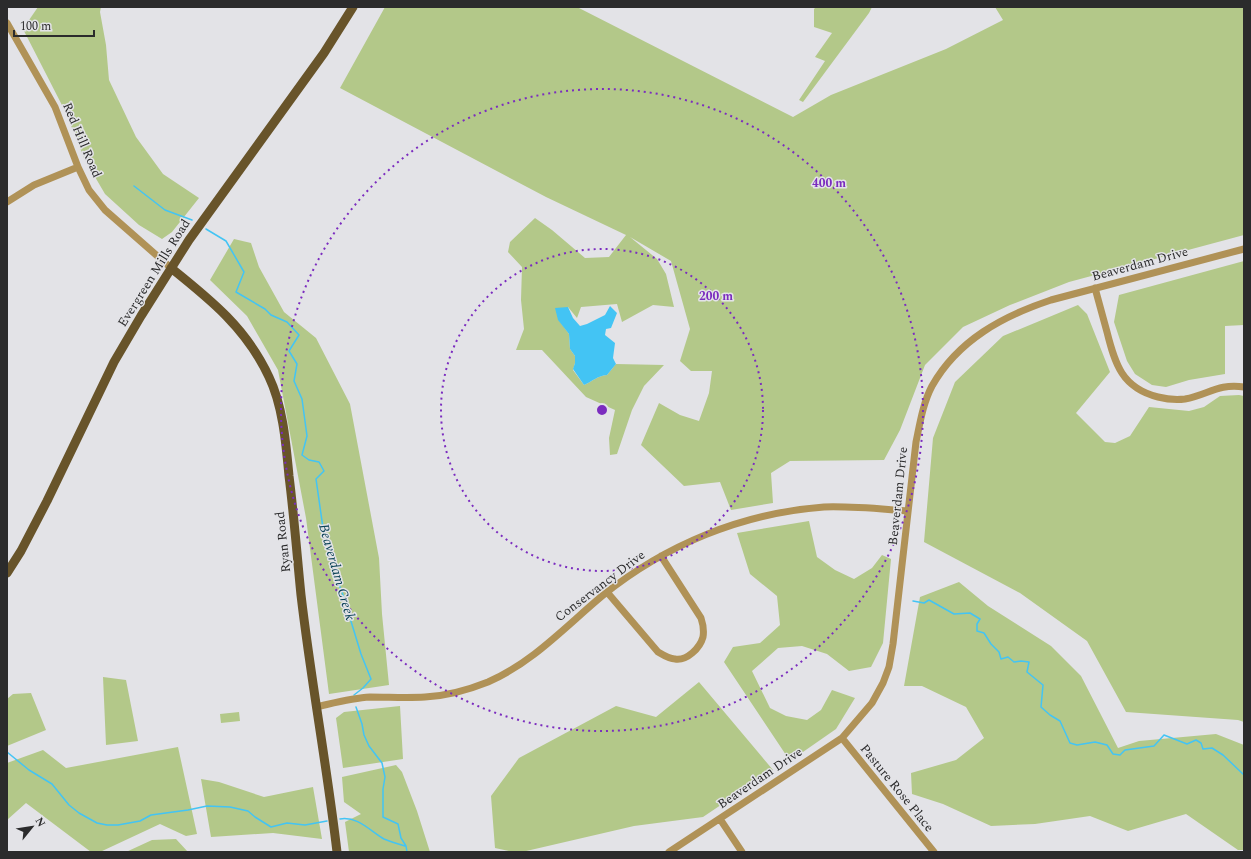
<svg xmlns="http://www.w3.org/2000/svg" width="1251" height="859" viewBox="0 0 1251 859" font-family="Spectral,serif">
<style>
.green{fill:#b3c889}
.water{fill:#43c4f4}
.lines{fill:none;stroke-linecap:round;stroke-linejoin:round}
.stream{stroke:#43c4f4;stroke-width:1.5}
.minor{stroke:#b09257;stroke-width:7}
.major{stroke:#68542a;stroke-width:9}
.ring{fill:none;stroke:#7b2cbf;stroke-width:2;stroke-dasharray:2 4}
.labels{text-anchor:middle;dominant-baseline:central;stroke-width:3;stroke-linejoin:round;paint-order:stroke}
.street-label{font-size:13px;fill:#2b2b2c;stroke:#e3e3e7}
.water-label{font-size:14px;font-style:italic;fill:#0a4256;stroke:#e3e3e7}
.centre{fill:#7b2cbf;stroke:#e3e3e7;stroke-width:2}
.ring-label{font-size:12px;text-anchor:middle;font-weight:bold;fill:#7b2cbf;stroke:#e3e3e7;stroke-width:3;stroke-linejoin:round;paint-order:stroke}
</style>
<rect width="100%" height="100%" fill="#e3e3e7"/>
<path class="green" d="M38,7H101L100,12L106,45L109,80L136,137L163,174L199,198L172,232L162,239L139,225L105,194L84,158L66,113L24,31L27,23Z
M385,7H577L793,117L831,95L946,49L1003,20L995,7H1244V235L1069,282L1010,305L963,327L925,365L900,430L884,460L790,461L771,473L773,503L731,510L720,482L684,486L641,445L659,403L680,415L699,421L709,393L712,371H691L680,361L690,329L671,261L630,237L657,259L666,274L674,307L653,305L622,322L617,304L581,307L577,318L568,307L558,319L569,334L570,349L575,356V363L573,370L584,385C593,381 597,376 607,375L616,364L664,365L644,386L632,410L617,454L610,455L609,438L615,410L586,397L542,350H516L524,329L521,300L522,267L508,252L510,242L535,218L552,230L585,258L609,257L626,235L546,197L340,88Z
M816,7H872L869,13L803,102L799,100L825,61L815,57L832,33L814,27V9Z
M234,239L251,243L259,267L284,312L316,338L350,404L379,558L382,614L389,685L329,694L306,518L278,370L247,316L210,280Z
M1244,261V325L1225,326V374L1189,380L1166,387L1152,385L1135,374L1127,361L1114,322L1119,295Z
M1078,305L1087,314L1110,372L1076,413L1105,442L1115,443L1130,436L1149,407L1189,411L1204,407L1220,396L1239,395L1244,396V722L1238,720L1126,712L1087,641L1020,593L924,542L933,438L955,382L1003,336Z
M809,521L817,557L835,570L854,579L872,568L882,555L891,559L883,643L871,667L849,671L827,654L802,646L778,648L752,671L770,708L786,716L807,720L821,710L832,690L855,698L836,729L790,761L724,662L733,647L760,643L780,625L777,596L750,574L737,533Z
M959,582L988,606L1051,646L1081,676L1118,748L1139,741L1216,734L1244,745V850H1238L1186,814L1128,831L1090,816L1035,824L991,826L943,804L912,794L911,773L956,760L984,738L966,707L922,686H904L920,597Z
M103,677L126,680L138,741L106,745Z
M699,682L773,770L703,817L634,826L522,852H513L495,848L491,796L519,758L616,706L656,717Z
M31,693L46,730L7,746V699L13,694Z
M400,706L403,759L343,768L336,718L344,712Z
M239,712L240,721L221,723L220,714Z
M178,747L197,834L186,836L160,824L100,852H91L26,803L7,820V763L43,750L66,768Z
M396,765L402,772L417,811L430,852H349L345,822L361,814L344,802L342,777Z
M201,779L219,782L264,797L313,787L322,839L273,833L211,837Z
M176,839L188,852H126L152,840Z"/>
<path class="water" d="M610,306L617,313L611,328L606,329L605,335L615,343L613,358L616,364L607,375C597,376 593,381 584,385L573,369L575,363V356L570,349L569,334L558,320L555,308L568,307L573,318L580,326L587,324L605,315Z"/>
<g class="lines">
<path class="stream" d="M134,186L165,210L192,220
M206,229L226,241L244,272L236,292L265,309L271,315L287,322L299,335L289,351L297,364L294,381L302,399L307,436L302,455L309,460L319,462L324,471L316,479L324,535L333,561L336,577L343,595L361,654L371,679L363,688L354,695
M913,601L924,603L929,600L954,614L970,613L980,619L977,624V631L984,633L991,644L999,652L1001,659L1008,657L1014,662L1021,661L1029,662L1027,672L1043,685L1041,707L1050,715L1060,721L1070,743L1077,745L1095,742L1107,745L1113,754L1120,755L1125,750L1154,746L1164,735L1187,744L1196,740L1201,743L1203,749L1212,748L1223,755L1244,775
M356,707L362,724L364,735L369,746L382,763L385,777L383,789V817L398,824L401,838L406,846L407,852
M7,752L29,770L52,784L69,805L79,813L97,823L107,825H118L140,821L151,815L188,810L207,806L230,807L248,811L255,817L271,827L287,823L305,825L327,821
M340,819C358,816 370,831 384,839C391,842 398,844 405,846"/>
<path class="minor" d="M7,23L55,107L78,167L89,190L105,210L171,268
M7,202L34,185L78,167
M1095,288C1099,303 1103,317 1107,332C1115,364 1122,388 1158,397C1166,399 1177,400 1185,399C1208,395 1218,383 1244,387
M607,592L658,652C663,655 669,659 675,659C687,661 700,648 703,637C704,631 703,624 701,618L661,556
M316,707C334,703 352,698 370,697C389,697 407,698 425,697C447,696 468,690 488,682C532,663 566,626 602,596C665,545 742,513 824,507C852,506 880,509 908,511
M842,738L934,852
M720,819L742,852
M669,852L842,738L872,703L883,683L889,667L893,644L916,442C920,423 923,403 932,386C958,340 1003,316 1051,300L1244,249"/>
<path class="major" d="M171,268C211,300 247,329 269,377C283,406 286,444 289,476C294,516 297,555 301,595C311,681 327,766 337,852
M7,573L21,551L47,501L114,362L141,316L189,240L324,53L353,7"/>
</g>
<g class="ring">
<circle cx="602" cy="410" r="161"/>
<circle cx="602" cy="410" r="321"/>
</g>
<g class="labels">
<g class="street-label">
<text transform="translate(82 140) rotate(67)">Red Hill Road</text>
<text transform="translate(1140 264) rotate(-15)">Beaverdam Drive</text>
<text transform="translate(154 273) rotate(-58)">Evergreen Mills Road</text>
<text transform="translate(898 496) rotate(-84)">Beaverdam Drive</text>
<text transform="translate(283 542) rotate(-96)">Ryan Road</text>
<text transform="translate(600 586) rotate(-37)">Conservancy Drive</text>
<text transform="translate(760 778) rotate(-34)">Beaverdam Drive</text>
<text transform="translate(897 788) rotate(51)">Pasture Rose Place</text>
</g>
<g class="water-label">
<text transform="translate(337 572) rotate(74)">Beaverdam Creek</text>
</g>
</g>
<circle cx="602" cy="410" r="6" class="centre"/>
<g class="ring-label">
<text x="829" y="187">400 m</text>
<text x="716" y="300">200 m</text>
</g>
<rect width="1251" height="859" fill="none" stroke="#2b2b2c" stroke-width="16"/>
<g transform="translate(32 827) rotate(60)" stroke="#e3e3e7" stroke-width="3" paint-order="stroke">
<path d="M0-3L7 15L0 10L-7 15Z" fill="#2b2b2c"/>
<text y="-6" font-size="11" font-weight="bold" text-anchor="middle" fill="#2b2b2c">N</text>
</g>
<path d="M14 30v6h80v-6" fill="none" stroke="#2b2b2c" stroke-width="2"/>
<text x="20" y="30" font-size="12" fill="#2b2b2c" stroke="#e3e3e7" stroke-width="3" paint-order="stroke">100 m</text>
</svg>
